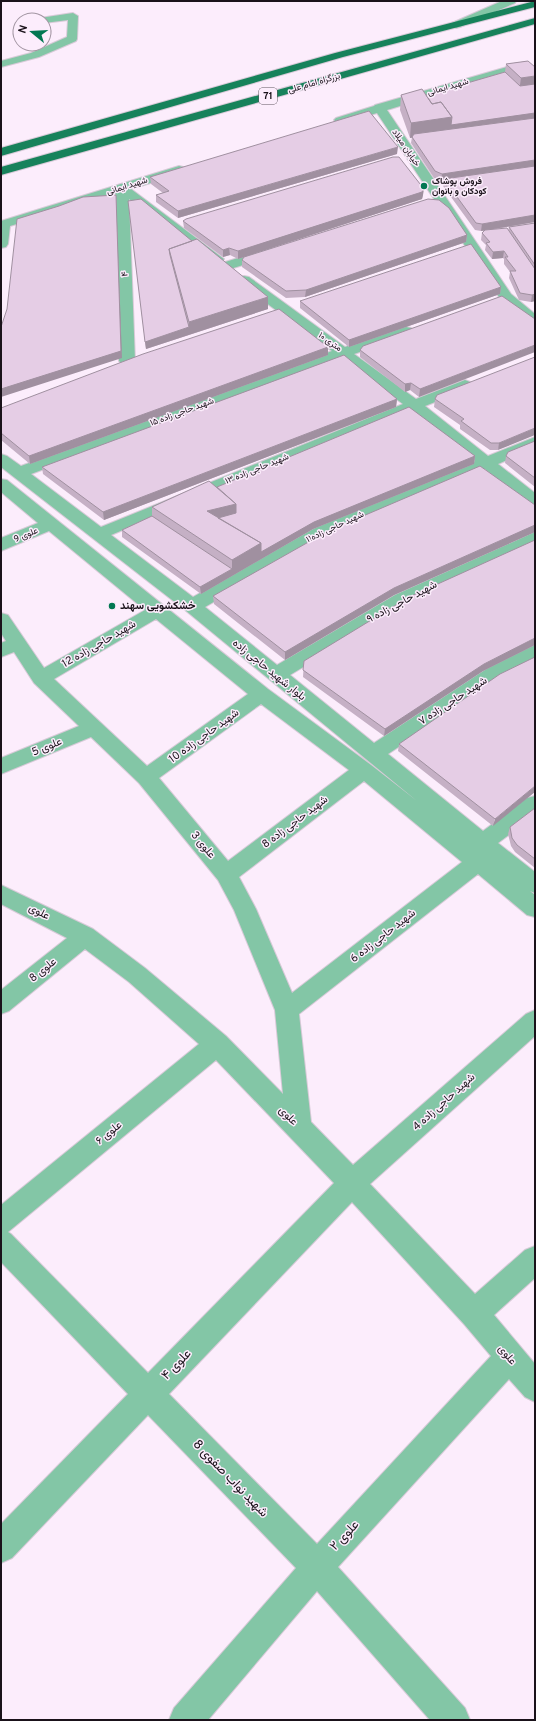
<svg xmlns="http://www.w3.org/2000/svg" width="536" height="1721" viewBox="0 0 536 1721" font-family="Overpass,Vazirmatn,sans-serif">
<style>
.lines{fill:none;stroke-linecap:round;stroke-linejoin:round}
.minor-casing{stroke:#d8cad8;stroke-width:2}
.highway-casing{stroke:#d8cad8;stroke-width:2}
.minor{fill:#83c6a6;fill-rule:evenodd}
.highway{fill:#17825b;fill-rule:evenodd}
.wall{fill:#c5b0c5}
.shaded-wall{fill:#a090a0}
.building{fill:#e5cde5;stroke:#a090a0}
.poi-dot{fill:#027752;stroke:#fcedfc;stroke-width:1.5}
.labels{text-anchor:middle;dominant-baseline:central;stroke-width:3;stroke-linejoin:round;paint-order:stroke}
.far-street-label{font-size:9px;fill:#1a121a;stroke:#fcedfc}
.far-poi-label{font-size:9px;font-weight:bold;fill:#1a121a;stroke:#fcedfc;text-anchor:start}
.shield{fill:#fcedfc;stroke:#5e545e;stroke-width:1}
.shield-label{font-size:10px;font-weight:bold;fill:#1a121a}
.street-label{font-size:11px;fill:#1a121a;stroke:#fcedfc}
.poi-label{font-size:11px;font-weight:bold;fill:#1a121a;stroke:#fcedfc;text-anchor:start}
.near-street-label{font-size:13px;fill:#1a121a;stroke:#fcedfc}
</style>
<rect width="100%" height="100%" fill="#fcedfc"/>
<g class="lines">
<g class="minor-casing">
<path id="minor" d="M502,1H516L515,3L460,27L456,28L451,25L452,23Z
M73,13L78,16L77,39L76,41L39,57L1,67V61L31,53L67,37L68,20L44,23V20H39L40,18Z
M507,67H535V73H508L387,110L511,294L535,314V325C522,322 511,309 501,300L377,113L340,124L336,122L334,120L336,118L374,106L375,105Z
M179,166L183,167L185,170L183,173L131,189L224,259L222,262H212L129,199L135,361L132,364L127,366L122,364L119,361L116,194L10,226L8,244L6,247L1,248V221Z
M270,248L275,249L277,252L275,255L227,270L222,269L220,266L222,263Z
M244,276L249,277L345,347L401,328L406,327L411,328L413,331L411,334L354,354L416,399L460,382L465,380L470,382L473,385L470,388L425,406L488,456L535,437V448L498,464L535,493V506L529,505L485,469L327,536L205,607L277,665L395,595L535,532V545L409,603L290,675L374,743L494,664L535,645V660L508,674L388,754L483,831L527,798L535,796V815L498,843L535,872V893L530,891L535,895V917L527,915L478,874L299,1014L311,1122L353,1165L526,1014L535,1010V1036L370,1184L475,1294L525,1250L535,1246V1278L494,1315L535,1364V1402L525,1397L509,1379L338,1567L465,1708L470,1720H430L317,1591L208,1720H169L174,1708L296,1568L148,1415L12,1558L1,1563V1524L128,1394L1,1262V1205L199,1044L129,982L85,949L9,1011L1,1014V990L67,938L1,904V885L93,929L145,968L226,1036L283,1094L275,1010L234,910L218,880L139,783L91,737L1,774V758L79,726L34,683L14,652L1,657V643L6,641L1,633V613L8,615L44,668L145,610L49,531L1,551V538L38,523L1,492V479L7,480L268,689L371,765L417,801L185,610L1,467V454L7,456L21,466L332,351L239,283L237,280L239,277ZM341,358L403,404L101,527L31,474ZM412,412L475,461L315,528L193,597L111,535L278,465ZM156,619L248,694L147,766L54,679ZM261,704L349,770L228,861L159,778ZM364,781L462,862L292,993L256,909L239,877ZM216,1060L334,1183L148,1373L11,1234L8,1232ZM352,1202L464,1324L491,1356L317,1544L169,1394Z"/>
</g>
<g class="highway-casing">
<path id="highway" d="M535,1V7L343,57L1,156V148L335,53Z
M535,18V24L1,175V167Z"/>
</g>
<use href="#minor" class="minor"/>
<use href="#highway" class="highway"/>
</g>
<path class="wall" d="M528,61L535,222L491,230L508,231L509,227L535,223V301L531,302L519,300L509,278L510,272L504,264V259L503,258L492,259L485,250L486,245L481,240L482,233L485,231H481L475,230L443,186L444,180H441L434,178L411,143L412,137L410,138L400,110L401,95H426L505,72L506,64Z
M397,154L178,218L156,202V195L163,193L151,184L150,177Z
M423,195L422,199L238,259L230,255L223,257L184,228L183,221Z
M129,208L268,309L146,349Z
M467,235L466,242L305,297L286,298L242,267V260Z
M501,287L500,294L349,347L300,308V301Z
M502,296L419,397L410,390L405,392L360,357V350Z
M328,347V355L30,464L1,440V408Z
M535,357L498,450H490L460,429V425L434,407L435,399Z
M397,399L396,407L104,520L43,474L42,467Z
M535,441V487L505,463L506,456Z
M475,456L474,464L313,529L201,594L122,537V530L152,516V507L217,487Z
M535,505V532L394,595L285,660L214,604L213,596Z
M535,540V645L483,671L384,736L303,677L304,661Z
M535,657L493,826L398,751L399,744Z
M535,808V868L515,852L511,846L508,834L510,827Z"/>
<path class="shaded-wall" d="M535,76V90L519,92L521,78Z
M535,113V119L410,138L411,123L452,117Z
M398,147L397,154L178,218V211Z
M535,160V167L444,179V180H441L442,174Z
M424,189L423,195L422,199L238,259V251Z
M116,195L122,358L1,397V389Z
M535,215V222L481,231L482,224Z
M467,235L466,242L305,297L306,290Z
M229,248L230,255L223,257V250Z
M504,251L503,258L492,259L493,252Z
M501,287L500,294L349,347V340Z
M535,294V301L531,302L532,295Z
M268,297V309L146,349L145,342L189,327V322Z
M535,345V352L419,397L420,389Z
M328,347V355L30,464L29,456Z
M411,383L410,390L405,392V384Z
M397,399L396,407L104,520L103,512Z
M535,428V435L498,450L499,443Z
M475,456L474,464L313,529L201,594L200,587L232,569V560L261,543Z
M236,504L237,521L207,520V511Z
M535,525V532L394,595L285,660V652L394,588Z
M535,638V645L483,671L384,736L385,729L484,664Z
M535,786V792L493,826L495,819Z"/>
<path class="building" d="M528,61L535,67V76L521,78L506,64Z
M505,72L520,86L535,84V113L451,125L452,117L441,102L432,104L426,95Z
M422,89L432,104L441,102L452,117L411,123L401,95Z
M369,111L398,147L178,211L156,195L169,191L150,177Z
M535,118V160L442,174L435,171L412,137L414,134Z
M393,157H399L424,189L422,192L238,251L229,248L223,250L183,221L186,219Z
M535,166V215L482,224L476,223L444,179Z
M116,195L121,351L1,389V327L7,309L17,219L59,206L83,197Z
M141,199L192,241L169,249L170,255L189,327L145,342L128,201Z
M428,199L439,200L449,208L467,235L306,290L286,291L242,260L244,257Z
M535,223V265L509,227Z
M507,228L535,269V294L532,295L520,293L510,271H516L505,257H508L504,251L493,252L486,243L490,242L482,233L485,230Z
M197,239L268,297L189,322L169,249Z
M471,244L501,287L349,340L300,301Z
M502,296L535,319V345L420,389L411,383L405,384L360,350L363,346Z
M279,309L328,347L29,456L1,433V408L143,354Z
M344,355L397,399L103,512L42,467Z
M535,357V428L499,443H491L461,421L464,419L435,399L437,395Z
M409,407L475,456L314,522L261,552V543L218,518L236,513V504L217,487Z
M535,441V478L506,456L508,452Z
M480,466L535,505V525L394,588L285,652L213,596L328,531Z
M209,481L236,504L207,511L261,543L232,560L152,507Z
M152,516L232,569L200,587L122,530Z
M535,540V638L484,664L385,729L303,670L304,661L409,597Z
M535,657V786L495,819L399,744L500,674Z
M535,808V859L517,845L512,838L510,827Z"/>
<g class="poi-dot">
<circle cx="424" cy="186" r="4"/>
<circle cx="112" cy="606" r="4"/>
</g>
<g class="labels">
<g class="far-street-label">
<text transform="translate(314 83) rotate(-16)">بزرگراه امام علی</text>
<text transform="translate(448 87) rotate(-16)">شهید ایمانی</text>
<text transform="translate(406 148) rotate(56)">خیابان میلاد</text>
<text transform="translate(127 186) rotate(-17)">شهید ایمانی</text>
<text transform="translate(125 274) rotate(-92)">۴</text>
<text transform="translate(330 342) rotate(35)">۱۰ متری</text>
<text transform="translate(182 412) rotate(-20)">شهید حاجی زاده ۱۵</text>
<text transform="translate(257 469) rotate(-22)">شهید حاجی زاده ۱۳</text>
<text transform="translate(335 527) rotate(-25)">شهید حاجی زاده۱۱</text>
<text transform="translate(26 535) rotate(-23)">علوی 9</text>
</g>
<g class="far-poi-label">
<text x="432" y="181">فروش پوشاک<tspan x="432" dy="10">کودکان و بانوان</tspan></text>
</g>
<rect class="shield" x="259" y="88" width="18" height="16" rx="3"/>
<g class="shield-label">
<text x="268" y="96">71</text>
</g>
<g class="street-label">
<text transform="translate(402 602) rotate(-28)">شهید حاجی زاده ۹</text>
<text transform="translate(99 644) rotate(-30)">شهید حاجی زاده 12</text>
<text transform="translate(269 670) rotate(39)">بلوار شهید حاجی زاده</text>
<text transform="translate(453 701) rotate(-33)">شهید حاجی زاده ۷</text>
<text transform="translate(204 736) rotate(-36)">شهید حاجی زاده 10</text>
<text transform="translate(47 747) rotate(-22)">علوی 5</text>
<text transform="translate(295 822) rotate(-37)">شهید حاجی زاده 8</text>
<text transform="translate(203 845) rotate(50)">علوی 3</text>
<text transform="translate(39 912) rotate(27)">علوی</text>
<text transform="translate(383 936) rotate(-38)">شهید حاجی زاده 6</text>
<text transform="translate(43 970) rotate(-39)">علوی 8</text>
<text transform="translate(444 1102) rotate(-42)">شهید حاجی زاده 4</text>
<text transform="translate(288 1116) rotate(45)">علوی</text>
<text transform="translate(109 1133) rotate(-39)">علوی ۶</text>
<text transform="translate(507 1355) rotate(50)">علوی</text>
</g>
<g class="poi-label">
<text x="120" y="606">خشکشویی سهند</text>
</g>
<g class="near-street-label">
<text transform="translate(177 1365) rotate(-46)">علوی ۴</text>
<text transform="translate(230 1479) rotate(46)">شهید نواب صفوی 8</text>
<text transform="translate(345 1536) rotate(-47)">علوی ۲</text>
</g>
</g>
<rect width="536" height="1721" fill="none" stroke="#1a121a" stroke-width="4"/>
<g transform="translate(32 32) rotate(288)"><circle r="19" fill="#fcedfc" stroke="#a295a2"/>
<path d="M0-3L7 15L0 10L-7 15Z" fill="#027752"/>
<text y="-6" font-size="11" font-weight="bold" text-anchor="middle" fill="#1a121a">N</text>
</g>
</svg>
